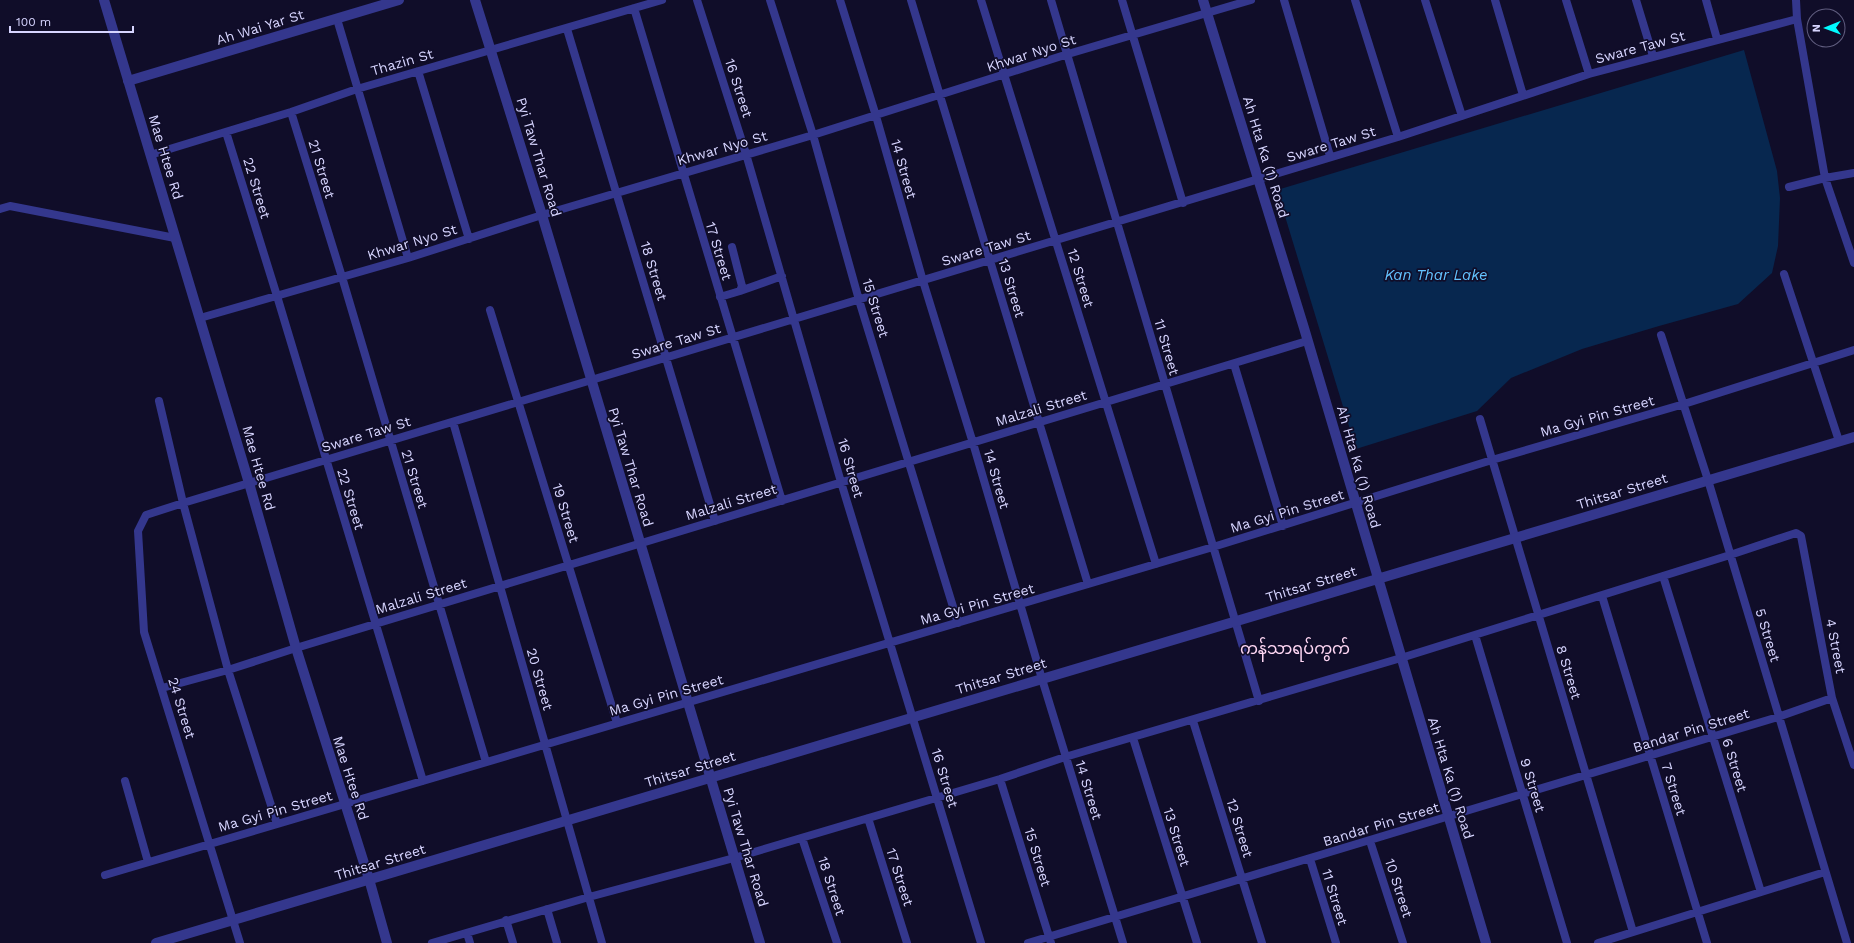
<svg xmlns="http://www.w3.org/2000/svg" width="1854" height="943" viewBox="0 0 1854 943" font-family="'Work Sans','Noto Sans Myanmar',sans-serif">
<style>
.water{fill:#07274f}
.lines{fill:none;stroke-linecap:round;stroke-linejoin:round}
.minor{stroke:#34378d;stroke-width:8}
.tertiary{stroke:#34378d;stroke-width:10}
.labels{text-anchor:middle;dominant-baseline:central;stroke-width:3.5;stroke-linejoin:round;paint-order:stroke}
.street-label{font-size:14px;fill:#d7d5ff;stroke:#100d29}
.water-label{font-size:15px;font-style:italic;fill:#63c3ff;stroke:#100d29}
.quarter-label{font-size:16px;fill:#ffd7f4;stroke:#100d29}
</style>
<rect width="100%" height="100%" fill="#100d29"/>
<path class="water" d="M1744,50L1777,171L1780,198L1778,246L1772,273L1738,304L1659,326L1582,349L1511,378L1477,411L1356,449L1277,190Z"/>
<g class="lines">
<path class="minor" d="M697,0L746,154L841,482L981,943
M770,0L813,135L859,300L958,623
M840,0L876,116L923,281L973,443L1042,679L1123,943
M911,0L1088,584
M981,0L1156,564
M1051,0L1259,701
M1122,0L1183,203
M1284,0L1330,156
M1355,0L1398,137
M1425,0L1462,116
M1495,0L1523,95
M1566,0L1589,74
M1636,0L1653,56
M1706,0L1717,39
M1796,0L1797,19L1825,178L1854,263
M634,8L782,501
M337,19L408,258
M567,29L715,521
M418,71L469,239
M291,112L342,277L486,762
M226,132L277,296L423,781
M150,155L291,112L357,89L662,0
M1789,187L1825,178L1854,173
M0,209L10,206L175,238
M1784,274L1839,441
M740,291L782,276
M720,297L740,291L742,286L732,247
M490,310L617,723
M200,318L408,258L542,215L813,135L1068,54L1251,0
M1661,335L1708,480L1847,943
M1234,364L1283,526
M159,401L183,503L228,670L277,824
M1480,419L1633,932
M453,422L602,943
M1663,576L1761,892
M1602,596L1707,943
M1475,635L1567,943
M162,688L228,670L296,648L1307,341
M1193,721L1262,943
M1133,738L1197,943
M1000,779L1051,943
M125,781L148,862
M868,818L907,943
M802,838L837,943
M1370,841L1403,943
M1310,859L1336,943
M105,875L1213,547L1492,460L1684,404L1854,350
M547,909L557,943
M506,920L513,943
M467,933L470,943
M240,943L144,632L138,531L146,515L183,503L1398,137L1589,74L1797,19
M432,943L589,897L734,858L1000,779L1065,757L1401,658L1730,555L1796,533L1801,536L1832,698L1854,765
M1028,943L1778,717L1832,698
M1598,943L1825,872"/>
<path class="tertiary" d="M104,0L249,483L296,648L369,879L387,943
M475,0L542,215L760,943
M1203,0L1304,328L1486,943
M128,81L399,0
M156,943L1854,437"/>
</g>
<g class="labels">
<g class="street-label">
<text transform="translate(260 27) rotate(-17)">Ah Wai Yar St</text>
<text transform="translate(1640 47) rotate(-15)">Sware Taw St</text>
<text transform="translate(1031 53) rotate(-18)">Khwar Nyo St</text>
<text transform="translate(402 62) rotate(-16)">Thazin St</text>
<text transform="translate(739 88) rotate(72)">16 Street</text>
<text transform="translate(1331 144) rotate(-17)">Sware Taw St</text>
<text transform="translate(722 148) rotate(-16)">Khwar Nyo St</text>
<text transform="translate(166 157) rotate(73)">Mae Htee Rd</text>
<text transform="translate(539 157) rotate(73)">Pyi Taw Thar Road</text>
<text transform="translate(1266 157) rotate(73)">Ah Hta Ka (1) Road</text>
<text transform="translate(322 169) rotate(73)">21 Street</text>
<text transform="translate(904 169) rotate(74)">14 Street</text>
<text transform="translate(257 188) rotate(73)">22 Street</text>
<text transform="translate(412 242) rotate(-17)">Khwar Nyo St</text>
<text transform="translate(986 248) rotate(-17)">Sware Taw St</text>
<text transform="translate(719 251) rotate(73)">17 Street</text>
<text transform="translate(654 271) rotate(73)">18 Street</text>
<text transform="translate(1081 278) rotate(73)">12 Street</text>
<text transform="translate(1012 288) rotate(73)">13 Street</text>
<text transform="translate(876 308) rotate(73)">15 Street</text>
<text transform="translate(676 341) rotate(-17)">Sware Taw St</text>
<text transform="translate(1167 347) rotate(74)">11 Street</text>
<text transform="translate(1041 408) rotate(-17)">Malzali Street</text>
<text transform="translate(1597 416) rotate(-16)">Ma Gyi Pin Street</text>
<text transform="translate(366 434) rotate(-17)">Sware Taw St</text>
<text transform="translate(631 467) rotate(73)">Pyi Taw Thar Road</text>
<text transform="translate(1359 467) rotate(74)">Ah Hta Ka (1) Road</text>
<text transform="translate(259 468) rotate(74)">Mae Htee Rd</text>
<text transform="translate(851 468) rotate(74)">16 Street</text>
<text transform="translate(415 479) rotate(73)">21 Street</text>
<text transform="translate(997 479) rotate(74)">14 Street</text>
<text transform="translate(1622 491) rotate(-17)">Thitsar Street</text>
<text transform="translate(351 499) rotate(73)">22 Street</text>
<text transform="translate(731 502) rotate(-17)">Malzali Street</text>
<text transform="translate(1287 511) rotate(-17)">Ma Gyi Pin Street</text>
<text transform="translate(566 513) rotate(73)">19 Street</text>
<text transform="translate(1311 584) rotate(-17)">Thitsar Street</text>
<text transform="translate(421 596) rotate(-17)">Malzali Street</text>
<text transform="translate(977 604) rotate(-16)">Ma Gyi Pin Street</text>
<text transform="translate(1768 635) rotate(73)">5 Street</text>
<text transform="translate(1836 646) rotate(79)">4 Street</text>
<text transform="translate(1569 672) rotate(73)">8 Street</text>
<text transform="translate(1001 676) rotate(-17)">Thitsar Street</text>
<text transform="translate(540 679) rotate(74)">20 Street</text>
<text transform="translate(666 695) rotate(-16)">Ma Gyi Pin Street</text>
<text transform="translate(182 708) rotate(73)">24 Street</text>
<text transform="translate(1691 730) rotate(-17)">Bandar Pin Street</text>
<text transform="translate(1735 765) rotate(73)">6 Street</text>
<text transform="translate(690 769) rotate(-17)">Thitsar Street</text>
<text transform="translate(351 778) rotate(72)">Mae Htee Rd</text>
<text transform="translate(945 778) rotate(73)">16 Street</text>
<text transform="translate(1451 778) rotate(73)">Ah Hta Ka (1) Road</text>
<text transform="translate(1533 785) rotate(73)">9 Street</text>
<text transform="translate(1674 789) rotate(73)">7 Street</text>
<text transform="translate(1089 790) rotate(73)">14 Street</text>
<text transform="translate(275 811) rotate(-16)">Ma Gyi Pin Street</text>
<text transform="translate(1381 824) rotate(-17)">Bandar Pin Street</text>
<text transform="translate(1240 828) rotate(73)">12 Street</text>
<text transform="translate(1177 837) rotate(73)">13 Street</text>
<text transform="translate(746 847) rotate(73)">Pyi Taw Thar Road</text>
<text transform="translate(1038 857) rotate(73)">15 Street</text>
<text transform="translate(380 862) rotate(-17)">Thitsar Street</text>
<text transform="translate(900 877) rotate(72)">17 Street</text>
<text transform="translate(832 886) rotate(72)">18 Street</text>
<text transform="translate(1399 888) rotate(72)">10 Street</text>
<text transform="translate(1335 897) rotate(73)">11 Street</text>
</g>
<g class="water-label">
<text x="1436" y="275">Kan Thar Lake</text>
</g>
<g class="quarter-label">
<text x="1295" y="648">ကန်သာရပ်ကွက်</text>
</g>
</g>
<g transform="translate(1826 28) rotate(269)"><circle r="19" fill="#100d29" stroke="#605d7f"/>
<path d="M0-3L7 15L0 10L-7 15Z" fill="#01faff"/>
<text y="-6" font-size="11" font-weight="bold" text-anchor="middle" fill="#d7d5ff">N</text>
</g>
<path d="M10 26v6h123v-6" fill="none" stroke="#d7d5ff" stroke-width="2"/>
<text x="16" y="26" font-size="12" fill="#d7d5ff" stroke="#100d29" stroke-width="3" paint-order="stroke">100 m</text>
</svg>
